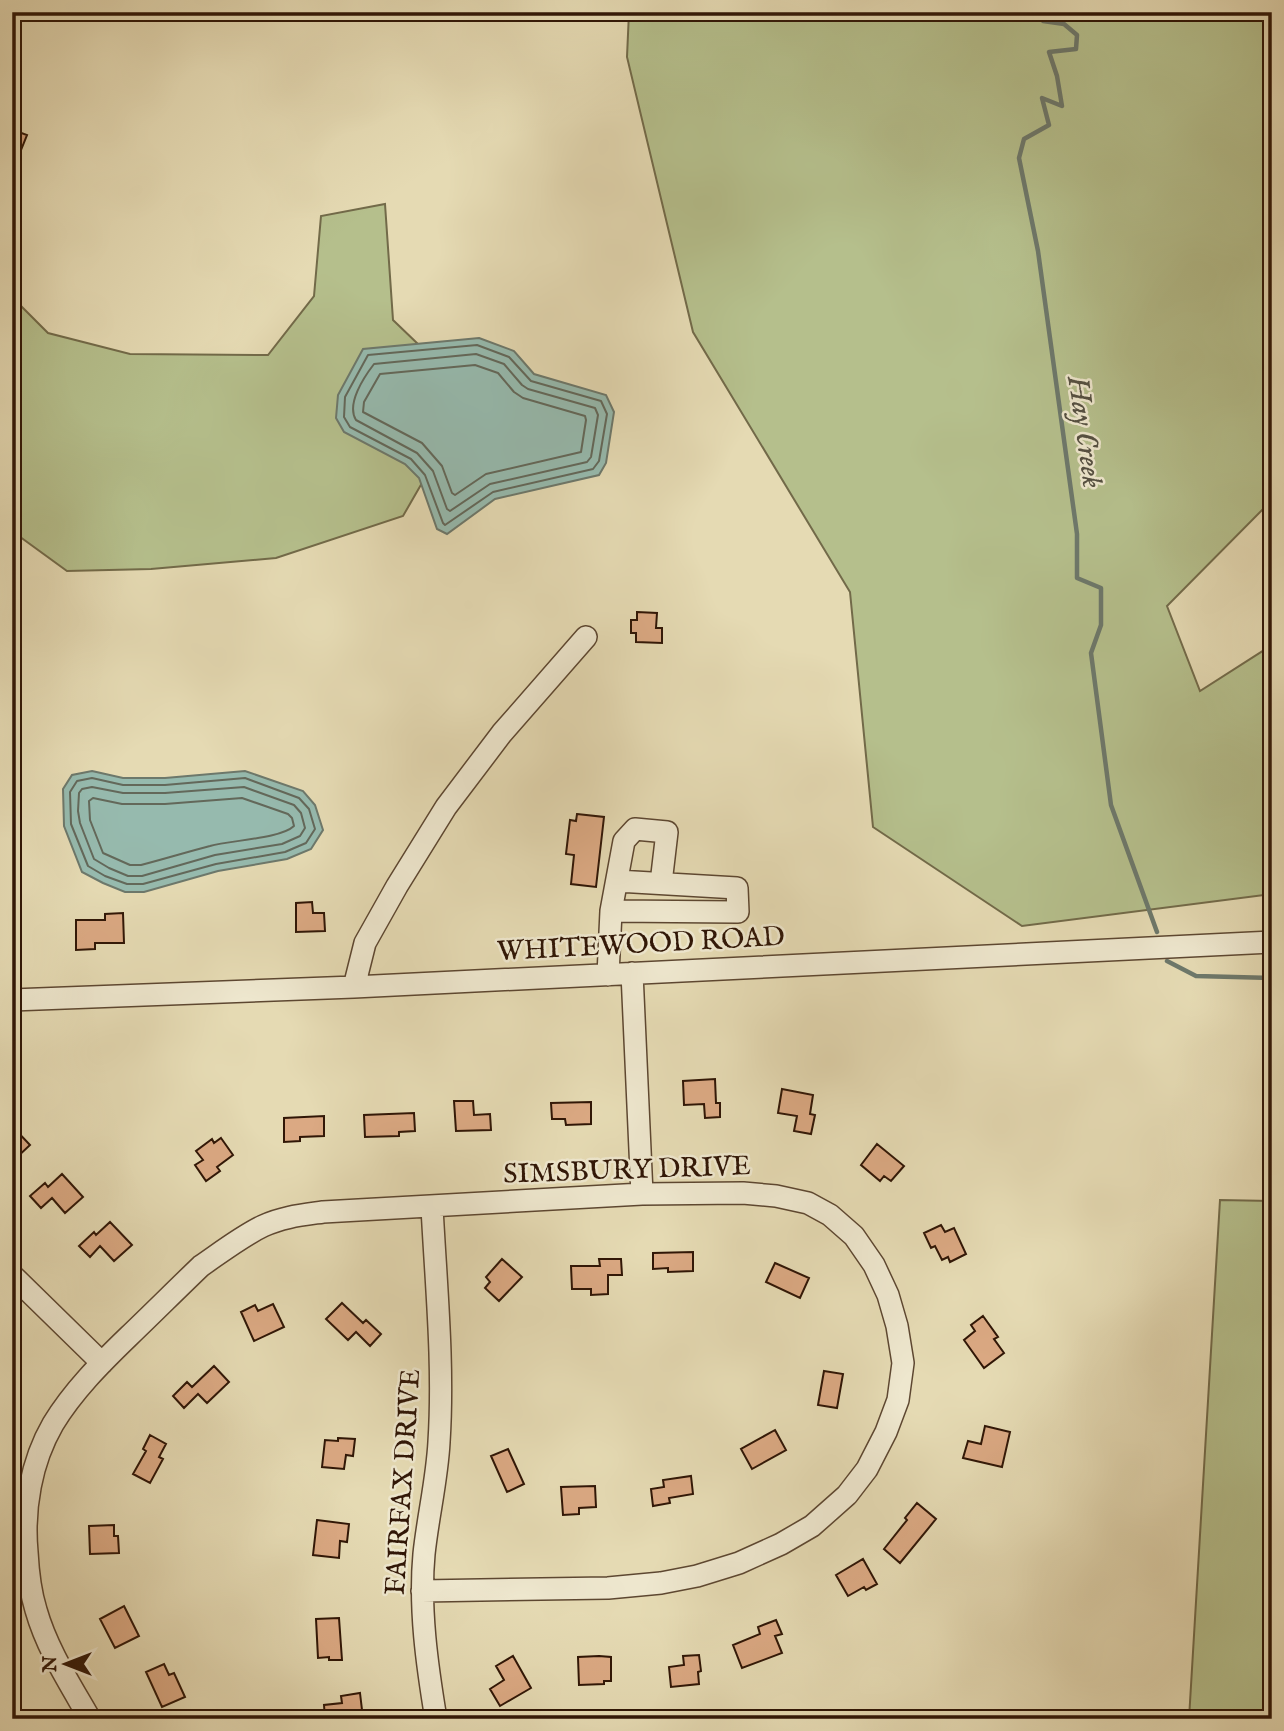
<svg xmlns="http://www.w3.org/2000/svg" width="1284" height="1731" viewBox="0 0 1284 1731" font-family="'IM FELL English',serif">
<style>
.green{fill:#b5bf8c;stroke:#726a49;stroke-width:2}
.water{fill:#96baae;stroke:#6d786b;stroke-width:2}
.lines{fill:none;stroke-linecap:round;stroke-linejoin:round}
.shore{stroke:#63685a;stroke-width:2}
.stream{stroke:#6d786b;stroke-width:4.5}
.building{fill:#dba983;stroke:#301606;stroke-width:2}
.minor-casing{stroke:#5d4731;stroke-width:24}
.minor{stroke:#eee7ce;stroke-width:21}
.labels{text-anchor:middle;dominant-baseline:central;stroke-width:5;stroke-linejoin:round;paint-order:stroke}
.street-label{font-size:28px;fill:#301606;stroke:#eee7ce}
.water-label{font-size:30px;font-style:italic;fill:#544f41;stroke:#eee7ce}
</style>
<rect width="100%" height="100%" fill="#e5dab3"/>
<filter id="stains"><feTurbulence type="fractalNoise" baseFrequency=".00286" numOctaves="4"/><feColorMatrix values="0 0 0 0 .2 0 0 0 0 .09 0 0 0 0 .02 0 0 0 .5 -.17"/></filter>
<radialGradient id="worn" r=".72"><stop offset=".6" stop-color="#630" stop-opacity="0"/><stop offset="1" stop-color="#630" stop-opacity=".3"/></radialGradient>
<path class="green" d="M629,12H1272V500L1167,606L1200,691L1272,645V894L1022,926L873,827L850,592L693,332L627,57Z
M385,204L393,320L472,396L403,516L276,558L151,569L67,571L12,531V297L48,333L130,354L268,355L314,296L321,216Z
M1220,1200L1272,1201V1719H1189Z"/>
<path class="water" d="M479,338L514,351L534,374L606,395L614,412L606,463L599,475L495,499L447,534L437,529L419,478L405,464L344,432L336,418L338,395L363,349Z
M92,771L123,778H165L245,771L303,791L315,805L323,830L311,849L287,859L218,871L144,892H125L103,883L82,872L64,826L63,789L72,775Z"/>
<g class="lines">
<path class="shore" d="M477,345L509,357L531,381L601,401L607,414L599,461L593,469L493,492L445,525L443,523L425,475L411,459L350,427L344,417L345,397L368,355Z
M476,354L504,364L522,385L528,389L595,408L598,415L591,457L587,462L490,484L450,511L447,509L433,471L417,453L356,420C346,404 364,377 374,364Z
M475,365L498,373L514,392L523,398L585,416L586,420L581,452L486,474L455,495L452,493L442,466L422,443L363,412L364,402L380,374Z
M92,778L123,785H165L245,778L299,798L309,809L315,829L306,843L285,852L216,864L143,884H127L105,876L88,866L71,824L70,792L77,781Z
M92,787L123,793H165L244,787L294,805L301,813L305,828L300,836L282,844L215,855L142,876H128L109,868L94,859L80,823L78,811L79,793L82,789Z
M93,798L122,804H165L242,798L288,814L292,818L294,826C280,839 231,840 210,846C187,852 164,859 141,865H130L103,853L90,820L89,801Z"/>
<path class="stream" d="M1038,12L1043,21L1064,24L1077,35L1076,49L1049,52L1057,76L1062,106L1042,98L1049,125L1024,139L1019,158L1038,251L1077,534V578L1101,588V625L1091,653L1111,805L1157,932
M1167,961L1196,976L1272,978"/>
</g>
<path class="building" d="M16,131L27,135L13,170L12,140Z
M637,612L657,613L656,628H662V643L636,642V633H631V620H637Z
M577,814L604,817L596,887L571,884L574,855L566,854L570,820L576,821Z
M312,902L313,913H324L325,931L296,932V903Z
M123,913L124,943H95V949L76,950V920H105V914Z
M715,1079L716,1103H720V1117L705,1118L704,1104L684,1105L683,1081Z
M782,1089L813,1095L810,1114L815,1115L811,1134L794,1131L797,1116L778,1113Z
M454,1101H473L474,1115L490,1114L491,1130L456,1131Z
M591,1102V1124L566,1125L565,1119H552L551,1103Z
M414,1113L415,1131L399,1132V1136L365,1137L364,1115Z
M324,1116V1136L300,1137V1141L284,1142V1118Z
M12,1126L30,1145L12,1162Z
M221,1138L233,1155L217,1167L220,1171L206,1181L195,1165L203,1160L196,1151L212,1139L214,1143Z
M877,1144L904,1166L891,1181L884,1176L880,1181L861,1165Z
M62,1174L83,1197L65,1213L52,1198L41,1208L30,1196L45,1183L48,1187Z
M110,1222L132,1245L114,1261L100,1246L90,1257L79,1246L94,1232L96,1235Z
M941,1225L945,1232L954,1228L966,1254L950,1262L948,1257L942,1260L935,1246L931,1248L924,1233Z
M693,1252V1271L668,1272V1268L653,1269V1253Z
M502,1259L522,1277L499,1301L485,1288L490,1282L486,1277Z
M599,1259H621L622,1275H608V1294L591,1295V1289H572L571,1266H600Z
M775,1263L809,1278L800,1298L766,1282Z
M342,1303L363,1323L366,1320L381,1334L370,1346L356,1332L348,1340L326,1319Z
M273,1304L284,1327L254,1341L241,1312L255,1305L258,1311Z
M983,1316L998,1337L994,1339L1004,1353L984,1368L964,1340L975,1331L971,1325Z
M214,1366L229,1382L207,1403L198,1394L184,1408L173,1396L187,1382L192,1387Z
M824,1371L843,1374L837,1408L818,1405Z
M985,1426L1010,1432L1002,1467L963,1458L968,1441L981,1444Z
M775,1430L786,1450L752,1469L741,1449Z
M150,1435L166,1444L159,1457L163,1459L150,1483L133,1474L146,1451L143,1449Z
M338,1438L355,1439L353,1456L346,1455L344,1469L322,1467L325,1440L338,1441Z
M508,1449L524,1484L507,1492L491,1456Z
M691,1476L693,1494L669,1498L670,1503L653,1506L651,1489L664,1487L663,1480Z
M595,1486L596,1507L579,1508V1514L563,1515L561,1487Z
M917,1503L936,1519L900,1563L884,1549L907,1520L905,1518Z
M317,1520L349,1524L347,1542L340,1541L339,1558L313,1555Z
M114,1525V1536H118L119,1553L90,1554L89,1526Z
M863,1559L877,1584L866,1590L864,1587L848,1596L836,1575Z
M124,1606L139,1636L115,1648L100,1619Z
M339,1618L342,1660H329V1657L318,1658L316,1619Z
M776,1620L782,1634L775,1636L782,1653L742,1668L733,1645L760,1634L758,1627Z
M699,1655L701,1671L698,1672L699,1684L671,1687L669,1667L684,1665L683,1656Z
M513,1656L531,1688L500,1706L490,1689L504,1680L496,1666Z
M599,1656L611,1657V1681H604V1684L579,1685L578,1657Z
M164,1664L169,1675L174,1673L185,1697L162,1707L146,1672Z
M360,1693L362,1710L349,1712L350,1719H325L324,1705L342,1703L341,1696Z"/>
<g class="lines">
<g class="minor-casing">
<path id="minor" d="M611,911L738,912L737,888L617,881
M632,973L642,1194
M608,975L611,911L624,841L635,829L667,832L661,883
M354,987L365,943L397,886L446,807L502,733L586,637
M12,1000L354,987L1272,942
M432,1207C436,1285 444,1364 439,1442C437,1480 428,1516 424,1554C419,1608 427,1665 436,1719
M12,1275L102,1363
M90,1719C70,1684 47,1649 36,1610C30,1591 28,1571 27,1552C23,1509 31,1462 53,1424C73,1391 101,1363 129,1336C153,1313 177,1289 201,1266C220,1253 242,1236 263,1226C282,1217 302,1215 323,1212L642,1194L743,1193L776,1196L808,1203L830,1215L854,1236L874,1265L888,1295L897,1326L903,1363L898,1400L886,1432L867,1469L847,1495L812,1526L781,1544L739,1563L697,1576L661,1583L608,1588L422,1591"/>
</g>
<use href="#minor" class="minor"/>
</g>
<g class="labels">
<g class="street-label">
<text transform="translate(641 945) rotate(-3)">WHITEWOOD ROAD</text>
<text transform="translate(627 1171) rotate(-2)">SIMSBURY DRIVE</text>
<text transform="translate(404 1482) rotate(-86)">FAIRFAX DRIVE</text>
</g>
<g class="water-label">
<text transform="translate(1084 432) rotate(82)">Hay Creek</text>
</g>
</g>
<rect width="1284" height="1731" fill="none" stroke="#e5dab3" stroke-width="42"/>
<rect x="14" y="14" width="1256" height="1703" fill="none" stroke="#301606" stroke-width="3.5"/>
<rect x="21" y="21" width="1242" height="1689" fill="none" stroke="#301606" stroke-width="2"/>
<g transform="translate(66 1664) rotate(270)" stroke="#eee7ce" stroke-width="5" paint-order="stroke">
<path d="M0-5L12 26L0 18L-12 26Z" fill="#301606"/>
<text y="-10" font-size="19" font-weight="bold" text-anchor="middle" fill="#301606">N</text>
</g>
<rect width="100%" height="100%" filter="url(#stains)"/>
<rect width="100%" height="100%" fill="url(#worn)"/>
</svg>
